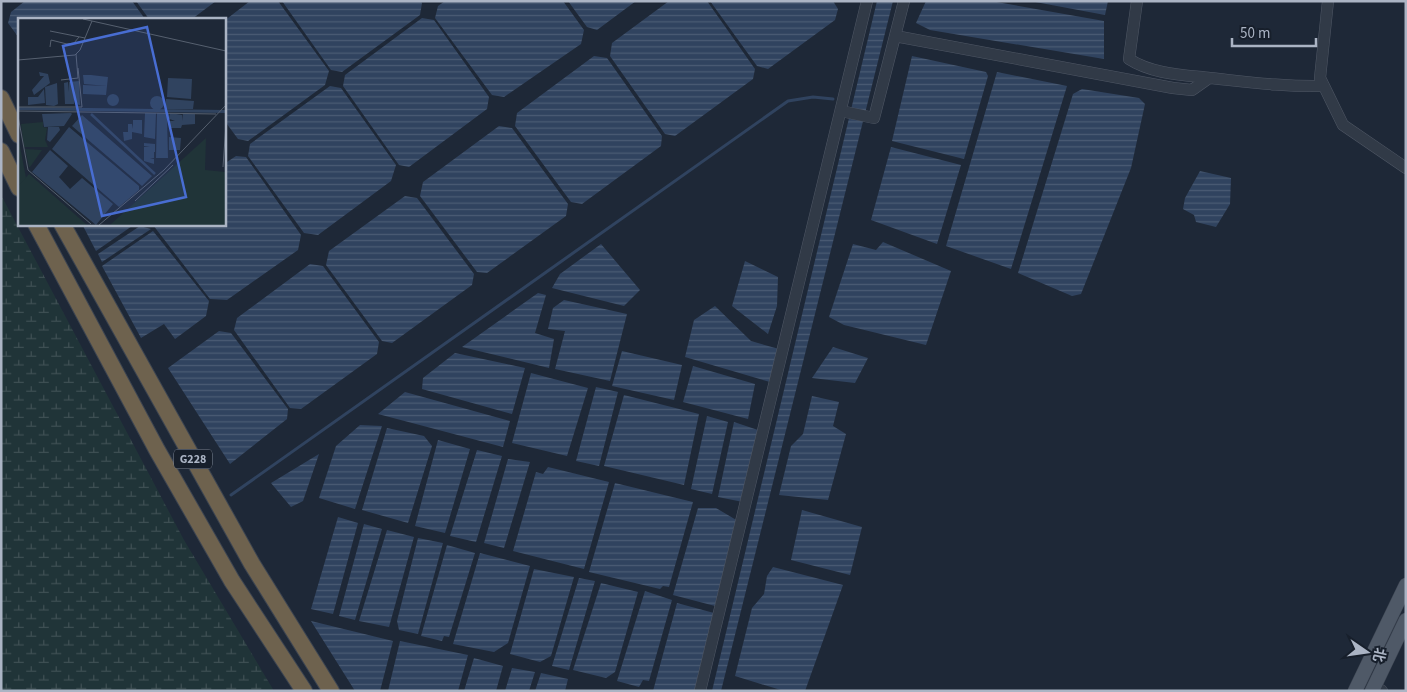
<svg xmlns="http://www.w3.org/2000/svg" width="1407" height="692" viewBox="0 0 1407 692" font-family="'Source Sans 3','Noto Sans SC',sans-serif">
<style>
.wetland{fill:url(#wetland-marsh)}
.water{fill:url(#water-rules)}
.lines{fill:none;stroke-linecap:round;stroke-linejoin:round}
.stream{stroke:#30435f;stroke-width:3}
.minor-casing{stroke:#4f5765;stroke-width:12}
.major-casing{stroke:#3b4350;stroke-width:15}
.highway-casing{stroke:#3c4451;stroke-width:18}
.minor{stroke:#313a47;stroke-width:11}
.major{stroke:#4f5967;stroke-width:14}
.highway{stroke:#6e624e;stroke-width:16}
.labels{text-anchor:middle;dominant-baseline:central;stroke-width:4.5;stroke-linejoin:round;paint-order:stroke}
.shield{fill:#171f2b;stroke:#7f8796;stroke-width:1}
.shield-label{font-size:12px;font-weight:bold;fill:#abb4c4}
.inset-river{fill:none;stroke:#30435f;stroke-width:2.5}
.inset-road{fill:none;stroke:#56606f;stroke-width:1}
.view{fill:#486dd2;fill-opacity:0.15;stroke:#486dd2;stroke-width:2.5}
.inset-edge{fill:none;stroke:#abb4c4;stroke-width:2.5}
</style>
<defs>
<pattern id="wetland-marsh" width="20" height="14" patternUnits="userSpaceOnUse" patternTransform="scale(1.25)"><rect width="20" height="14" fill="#203438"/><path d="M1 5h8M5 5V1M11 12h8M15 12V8" fill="none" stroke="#3e4f53"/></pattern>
<pattern id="water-rules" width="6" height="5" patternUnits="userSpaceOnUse" patternTransform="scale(1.25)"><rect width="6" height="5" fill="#30435f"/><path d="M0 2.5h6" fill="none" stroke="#4b5c74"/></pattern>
</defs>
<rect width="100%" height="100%" fill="#1e2837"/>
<path class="wetland" d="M1,195L184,540L274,691H1Z"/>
<path class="water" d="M25,1H132L145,19H19V38L8,23L11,12Z
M136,1H216L192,19H149Z
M250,1H278L329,71L325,85L248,141L238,139L224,120V21Z
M282,1H421L422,3L420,15L342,72L331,70Z
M445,1H563L584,30L581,44L504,97L492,95L435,18L438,6Z
M568,1H636L597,30L587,27Z
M669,1H707L755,69L753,79L675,136L665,134L610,56L612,43Z
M710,1H833L838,9L835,20L768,69L757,66Z
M877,1H893L721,691H712Z
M926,1H991L1104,21V59L930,30L916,23Z
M1030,1H1108L1105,15Z
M422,18L434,20L489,97L487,109L409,167L399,165L343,86L345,75Z
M594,56L607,58L662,136L661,146L582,204L571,202L515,126L517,113Z
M912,56L986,72L988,76L964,159L892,141Z
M997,72L1067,86L1011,269L946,246Z
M330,86L341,88L396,165L391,181L318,235L304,233L248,156L250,144Z
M1082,89L1139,98L1145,104L1131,168L1081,294L1072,296L1018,273L1073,94Z
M499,126L512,128L568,204L566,216L487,273L477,272L420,196L423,182Z
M891,147L961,165L937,244L871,220Z
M236,156L246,157L301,235L298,250L227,300L210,299L153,225L224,224V164Z
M1200,171L1231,178L1230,204L1216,227L1196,222L1194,215L1183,209L1185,198Z
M405,196L417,198L474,274L472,285L392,343L382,341L326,265L329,251Z
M82,224H135L96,251Z
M140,226L151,229L102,262L98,254Z
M153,231L209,301L206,316L175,339L164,324L141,338L102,266Z
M883,242L951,271L926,345L844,325L829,317L853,244L876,250Z
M601,244L640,290L624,306L552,288L560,274Z
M745,261L778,277L777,306L768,334L732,306Z
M310,264L323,266L379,342L377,354L301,409L290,408L234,330L237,318Z
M538,293L546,295L535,333L554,339L549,368L462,347Z
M564,300L627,314L610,381L555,369L565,331L548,329L553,308Z
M715,306L751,341L779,349L770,382L685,357L694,320Z
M219,331L231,333L288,409L287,419L230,464L168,368Z
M833,347L868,358L855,383L812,378Z
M622,351L682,365L674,400L612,386Z
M455,353L525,368L512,414L422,389L423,378Z
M693,366L755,384L748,419L683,402Z
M531,373L588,388L567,456L512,443Z
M596,387L618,392L599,466L576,461Z
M405,392L510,421L503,447L378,414Z
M624,395L699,414L684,485L604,466Z
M812,396L839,402L833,426L846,434L828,500L779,495L791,446L803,434Z
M707,416L728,422L712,494L691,489Z
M734,422L758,430L743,502L718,497Z
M360,425L382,426L355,509L319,498L336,446Z
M387,428L424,436L432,446L408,523L362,510Z
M438,440L470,449L445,533L415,526Z
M477,450L502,456L476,542L450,536Z
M319,454L303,501L291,507L271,483Z
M508,459L530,462L504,548L484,543Z
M548,467L609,482L584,569L513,551L536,472L543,474Z
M615,483L693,502L669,587L663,586L660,589L589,572Z
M698,508H716L738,521L715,606L673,595Z
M802,510L862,527L850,575L791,560Z
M338,517L358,523L333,614L311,609Z
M364,524L382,529L355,620L339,616Z
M387,530L414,537L389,627L359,621Z
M418,538L443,543L418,634L399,630L397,621Z
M447,545L475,553L449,637L444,636L442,641L421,636Z
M480,553L530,566L508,643L494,652L453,644Z
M773,567L843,585L805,691H784L735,676L752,608L764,594L767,576Z
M534,569L574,577L551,656L540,662L510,654Z
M579,578L595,581L569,670L552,666Z
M601,583L638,592L615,672L606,678L573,670Z
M645,591L672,600L649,681L643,680L639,687L617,681Z
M677,603L714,613L696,691H653Z
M311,621L393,641L380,691H355Z
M400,641L468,655L458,691H388Z
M474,658L503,666L496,691H464Z
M512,668L535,672L529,691H505Z
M541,673L568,679L565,691H535Z"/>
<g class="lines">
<path class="stream" d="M231,495L788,101L813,97L833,99"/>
<g class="minor-casing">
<path id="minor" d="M904,1L895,36L1173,88L1192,90L1209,78
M1137,1L1129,59C1152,74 1183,75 1210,78C1248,82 1285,87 1324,86
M1328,1L1320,78L1343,125L1406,168
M841,111L874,118L895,36
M1381,690L1382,691
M700,691L867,1"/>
</g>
<g class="major-casing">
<path id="major" d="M1355,691L1406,585
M1372,691L1406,620"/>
</g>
<g class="highway-casing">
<path id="highway" d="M1,98L19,135
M1,151L19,188
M36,224L157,450L232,581L304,691
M62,224L252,564L331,691"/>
</g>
<use href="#minor" class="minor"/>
<use href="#major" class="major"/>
<use href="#highway" class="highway"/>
</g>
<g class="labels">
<rect class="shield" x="174" y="449.5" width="38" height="19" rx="4"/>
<g class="shield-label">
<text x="193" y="459">G228</text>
</g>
</g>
<g transform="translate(18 18)">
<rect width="208" height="208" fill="#1e2837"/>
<path d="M25,104V109L29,110L27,122L30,129H6L3,106ZM7,131L24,132L12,149H11Z" fill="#203438"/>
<path d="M188,120L187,152L207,154V207H92ZM11,156L69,207H0V168Z" fill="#203438"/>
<path d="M0,118L8,160L0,168Z" fill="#203438"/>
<path d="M21,54L30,56L32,65L16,77L14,72L26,58H22ZM73,57L90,59L89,68L66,66L65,57ZM150,60L174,61L173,81L149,79ZM61,63L62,87L57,86L56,65V86H47L46,65L50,64L51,74V64ZM39,65L40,86L36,88L35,76L36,88L28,87L27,69ZM65,67L89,68L88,77L65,76ZM26,71L27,85L10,87V79H20ZM89 82a6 6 0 1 1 12 0a6 6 0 1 1-12 0ZM132 85a7 7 0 1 1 14 0a7 7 0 1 1-14 0ZM148,81L176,83L175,91H148ZM0,89L207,92L208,95L0,92ZM127,95H138L137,121L126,119ZM139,95H151L152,99V95L164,97V103L165,95L177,96V106L164,107L163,110H151V103H157L149,100L150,140H138ZM24,96L53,95L54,96L46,108L26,109ZM64,97L134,158L124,168L54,108ZM115,102H124V116L114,114V121L106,123L105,114H110V106H114L115,111ZM30,109H41L42,112L32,124L29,122ZM51,109L121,168V172L101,189L34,131ZM151,119L163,120L162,132H151ZM126,125L137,126V134H131H136V140L132,141H136V146L126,143V129H132L126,128ZM32,132L50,148L41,159L52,171L64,160L95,186L78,207L14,154Z" fill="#30435f"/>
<path class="inset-river" d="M73,96L137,156"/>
<path class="inset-road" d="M65,1L208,33M32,13L67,20M32,29L33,22L49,26L56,25L61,19M0,42L57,37L62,32L74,3M43,62L60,60L58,36M0,89H64L60,50M0,93L198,96M0,98L10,152L73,206M205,149L208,106M117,183L155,147M81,207L146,152L208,87"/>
<path class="view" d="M129,9L168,179L84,198L45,28Z"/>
<rect width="208" height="208" class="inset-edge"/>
</g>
<rect width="1407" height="692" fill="none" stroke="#abb4c4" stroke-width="5"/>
<g transform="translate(1367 652) rotate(103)" stroke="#171f2b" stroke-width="4" paint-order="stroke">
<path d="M0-4L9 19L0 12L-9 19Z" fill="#abb4c4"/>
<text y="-8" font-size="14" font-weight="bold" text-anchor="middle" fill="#abb4c4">北</text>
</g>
<path d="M1232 38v8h84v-8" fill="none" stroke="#abb4c4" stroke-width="2.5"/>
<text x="1240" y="38" font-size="15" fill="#abb4c4" stroke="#171f2b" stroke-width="4" paint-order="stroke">50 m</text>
</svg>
